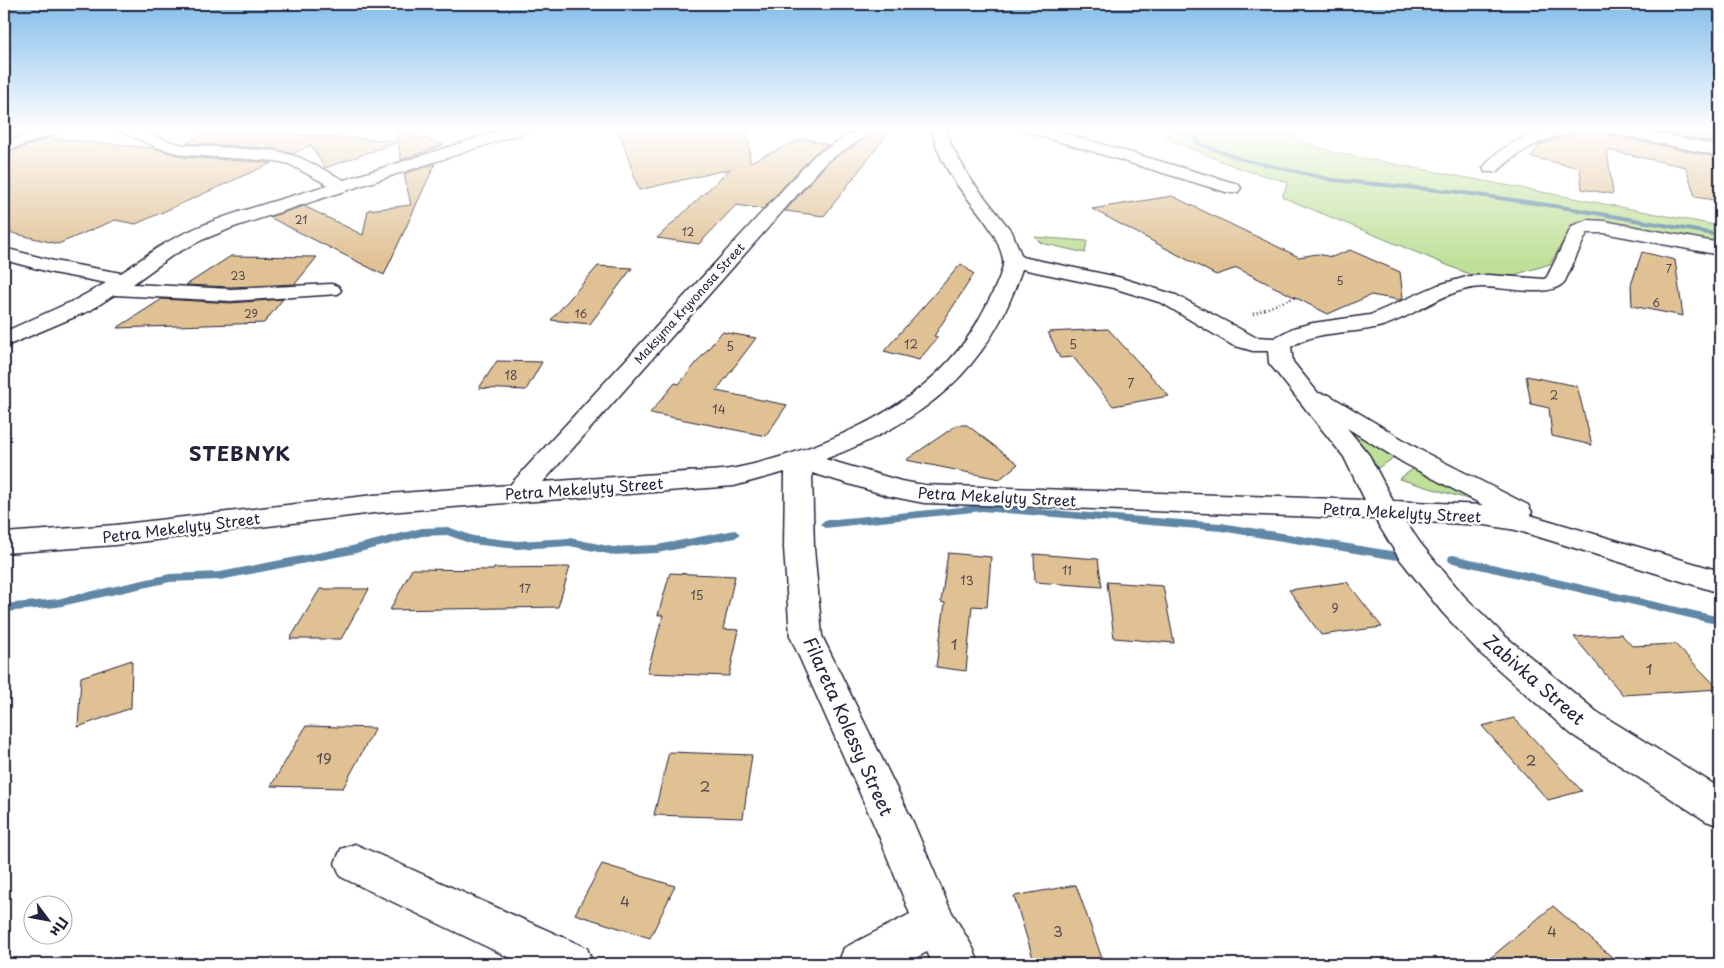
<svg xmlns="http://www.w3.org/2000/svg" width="1724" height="968" viewBox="0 0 1724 968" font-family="'Playpen Sans',sans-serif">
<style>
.green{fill:#bfe099;stroke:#70816a}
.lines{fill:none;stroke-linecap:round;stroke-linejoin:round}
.stream{fill:#6187a5;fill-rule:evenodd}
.building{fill:#e0c193;stroke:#22223b}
.minor-casing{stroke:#22223b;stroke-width:3}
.path{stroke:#22223b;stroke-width:2.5;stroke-dasharray:1 3;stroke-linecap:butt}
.minor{fill:#fff;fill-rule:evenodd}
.labels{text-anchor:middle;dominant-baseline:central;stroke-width:5;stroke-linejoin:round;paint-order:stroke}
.far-number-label{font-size:11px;fill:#524a51}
.far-street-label{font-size:12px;fill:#22223b;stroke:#fff}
.number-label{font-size:12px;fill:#524a51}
.street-label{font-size:15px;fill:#22223b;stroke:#fff}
.near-number-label{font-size:15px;fill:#524a51}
.near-street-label{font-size:18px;fill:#22223b;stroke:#fff}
.district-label{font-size:20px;font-weight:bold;letter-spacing:1px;fill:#22223b;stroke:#fff}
</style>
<rect width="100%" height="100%" fill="#fff"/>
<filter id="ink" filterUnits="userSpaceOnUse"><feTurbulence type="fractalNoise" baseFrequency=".02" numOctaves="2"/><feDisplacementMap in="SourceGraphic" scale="10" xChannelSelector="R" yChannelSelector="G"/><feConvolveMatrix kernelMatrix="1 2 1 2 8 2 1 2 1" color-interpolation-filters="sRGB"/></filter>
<g filter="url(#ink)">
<path class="green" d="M1179,128H1286L1299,139L1332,152L1720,226V244L1590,222H1578L1572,226L1550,264L1504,278L1476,277L1282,197L1288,182L1241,169L1164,138Z
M1035,237L1087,241L1085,253L1041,243Z
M1336,419L1397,456L1378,468Z
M1417,466L1488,505L1399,479Z"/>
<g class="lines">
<path class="stream" d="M1192,128H1198L1192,133L1204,144L1243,158L1333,178L1458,190L1561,205L1720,233V237L1561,209L1458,194L1333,182L1239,160L1200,146L1186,133Z
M982,505L1221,523L1397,552L1401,553L1402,556L1401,559L1397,560L1221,531L982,511L825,528L820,524L825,520Z
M448,527L473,536L517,541L570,538L613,547L657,545L735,530L740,534L735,538L657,553L613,555L570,546L517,549L472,544L447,535L422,536L352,554L220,580L170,582L57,607L4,612V604L57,599L170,574L220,572L352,546L422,528Z
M1453,555L1720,617V625L1449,562L1448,559L1449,556Z"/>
</g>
<path class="building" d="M618,128H748L750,162L804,138L828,145L814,154L763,209L736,205L699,244L657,238L730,169L639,190Z
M881,128H892L824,216L785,211L828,162Z
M1579,128H1601L1605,132L1611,135L1720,158V201L1695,197L1686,167L1607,150L1613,194L1582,189L1580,168L1531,157L1539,145L1575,133Z
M1640,128H1720V144Z
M213,129L398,141L395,129L443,145L401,160L398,142L325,168L311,145L292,154L277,149L186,143Z
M48,138L153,148L184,157L272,163L136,224L115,220L58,244L4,231V154Z
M435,164L384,275L269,217L304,206L363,235L368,210L411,205L404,174Z
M1172,196L1299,257L1317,254L1332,257L1350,250L1400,272L1403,298L1399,300L1371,295L1328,314L1237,268L1216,275L1092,209Z
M1642,252L1675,260L1683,316L1632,306L1631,285Z
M231,256L317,257L295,284L231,287L186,285Z
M961,264L974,274L934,336L938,337L919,360L884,351Z
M598,266L632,268L590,324L551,320Z
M162,299L231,303L283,299L264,323L117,328Z
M1108,329L1169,396L1113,406L1073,357L1060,358L1048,332Z
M722,332L756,338L716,391L787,405L766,436L650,413L675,383L679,384Z
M497,361L542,362L526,390L479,388Z
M1526,376L1577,386L1592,445L1552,436L1549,408L1531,404Z
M957,425H967L1018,464L1000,479L906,460Z
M948,553L991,557L987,607L972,606L966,671L936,667L945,603L941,602Z
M1034,554L1098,559L1102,587L1035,582Z
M570,567L558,607L390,610L412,569L493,570L494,568Z
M670,573L735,576L723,629L739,630L729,676L647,673L663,615H658Z
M1107,582L1163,586L1174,643L1114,638Z
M1347,582L1382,627L1321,635L1289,590Z
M320,589H369L341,639H290Z
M1621,634L1632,646L1675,644L1719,689L1623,695L1574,637Z
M132,660L131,708L78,727L81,677Z
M1514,718L1582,791L1548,800L1482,726Z
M306,726L375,728L343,788L271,786Z
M669,752L752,755L743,818L654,815Z
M602,864L675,886L650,938L575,914Z
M1076,885L1104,964H1035L1014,896Z
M1553,906L1620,964H1483Z"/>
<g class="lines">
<g class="minor-casing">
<path id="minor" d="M44,128H65L62,131L4,152V143Z
M117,128H137L168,141L185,145L277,151L301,158L344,180L509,128H532L529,131L234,227L202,240L173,255L133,284L231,289L331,284L338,286L341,290L338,294L231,301L114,295L91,310L4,347V332L75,300L106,283L53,273L4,260V248L54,261L121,273C134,265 146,255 159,247C210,216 272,203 328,185L289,164L276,161L184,155L156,147L120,131Z
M861,128H879L827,161L543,482C586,479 629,476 671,473C692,471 715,472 736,468C826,449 931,405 978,321C984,310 1006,271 1003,259C997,230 975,209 958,186C946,169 935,148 932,128H946L952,147L971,180L1012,232L1022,257L1118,277L1176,295L1255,337L1274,338L1293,328L1313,323L1370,315L1438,285L1470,276L1489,275L1544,279L1547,277L1572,226L1587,220L1604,221L1720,243V255L1604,233H1587L1565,281C1552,300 1502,286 1481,287C1445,289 1416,316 1382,326C1352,335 1318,329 1291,347L1293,362L1318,393L1329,395L1422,451L1528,505L1532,512L1530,515L1720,571V593L1516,530L1485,525L1405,521L1421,544L1464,596L1505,636L1597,712L1720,788V826L1706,821L1571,734L1481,654L1442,612L1399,558L1375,519L924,503L889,496L812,473L814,548L822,636L913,822L950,909L973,948L979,964H933L927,952L904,964H838L844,948L910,914L879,836L790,636L784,548L785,472L734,486L374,513L115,545L4,553V533L115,525L374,495L510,485L815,155ZM1022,269L1113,288L1162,303L1232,345L1253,351H1268L1269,363L1273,368L1344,457L1365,500L924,485L901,481L825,459C923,422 989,371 1022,269ZM1347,428L1404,463L1483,505L1393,501L1369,455Z
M1022,128H1046L1238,184L1241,188L1238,192L1232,193L1226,192L1025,131Z
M1551,128H1577L1574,131C1544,139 1519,150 1497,172H1485L1483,168C1498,146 1527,135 1551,128Z
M1603,128H1632L1720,146V156L1611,133L1606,131Z
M355,844L587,948L593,964H523L341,877L335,863L341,849Z"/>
</g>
<path class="path" d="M1253,314L1295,297"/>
<use href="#minor" class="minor"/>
</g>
</g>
<linearGradient id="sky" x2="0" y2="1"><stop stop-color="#83bdea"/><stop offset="0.49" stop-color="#fff"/><stop offset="1" stop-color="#fff" stop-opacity="0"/></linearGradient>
<rect width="1724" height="263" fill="url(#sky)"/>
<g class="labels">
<g class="far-number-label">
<text x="301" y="219">21</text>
<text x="688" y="231">12</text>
<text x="1669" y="268">7</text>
<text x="238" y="275">23</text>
<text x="1340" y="280">5</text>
<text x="1656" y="302">6</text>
<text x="251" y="313">29</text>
<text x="581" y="313">16</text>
</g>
<g class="far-street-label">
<text transform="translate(689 303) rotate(-48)">Maksyma Kryvonosa Street</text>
</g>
<g class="number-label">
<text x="911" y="344">12</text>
<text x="1073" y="344">5</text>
<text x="730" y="346">5</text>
<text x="511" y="375">18</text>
<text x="1131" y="383">7</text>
<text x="1554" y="395">2</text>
<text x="719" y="409">14</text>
<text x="1067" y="570">11</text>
<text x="967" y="580">13</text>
<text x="525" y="588">17</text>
<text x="697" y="595">15</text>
<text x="1335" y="608">9</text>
</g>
<g class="street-label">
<text transform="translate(584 488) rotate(-4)">Petra Mekelyty Street</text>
<text transform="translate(997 496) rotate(3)">Petra Mekelyty Street</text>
<text transform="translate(1402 512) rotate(3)">Petra Mekelyty Street</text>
<text transform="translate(181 527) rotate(-7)">Petra Mekelyty Street</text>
</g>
<g class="near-number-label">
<text x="954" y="643">1</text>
<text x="1649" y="668">1</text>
<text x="324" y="757">19</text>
<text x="1531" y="759">2</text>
<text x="705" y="785">2</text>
<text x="625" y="900">4</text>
<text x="1058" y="930">3</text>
<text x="1552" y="930">4</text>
</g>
<g class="near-street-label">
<text transform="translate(1535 679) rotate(41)">Zabivka Street</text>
<text transform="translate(849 726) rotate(66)">Filareta Kolessy Street</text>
</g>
<g class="district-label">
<text x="240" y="453">STEBNYK</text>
</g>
</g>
<rect width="1724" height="968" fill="none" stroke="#fff" stroke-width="20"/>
<rect x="10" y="10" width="1704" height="948" fill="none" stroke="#22223b" stroke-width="2" filter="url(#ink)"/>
<g transform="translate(48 920) rotate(122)"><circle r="24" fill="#ffffff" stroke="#a7a7b1"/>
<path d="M0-4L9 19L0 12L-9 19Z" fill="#22223b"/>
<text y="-8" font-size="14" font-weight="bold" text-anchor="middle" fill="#22223b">Пн</text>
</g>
</svg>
